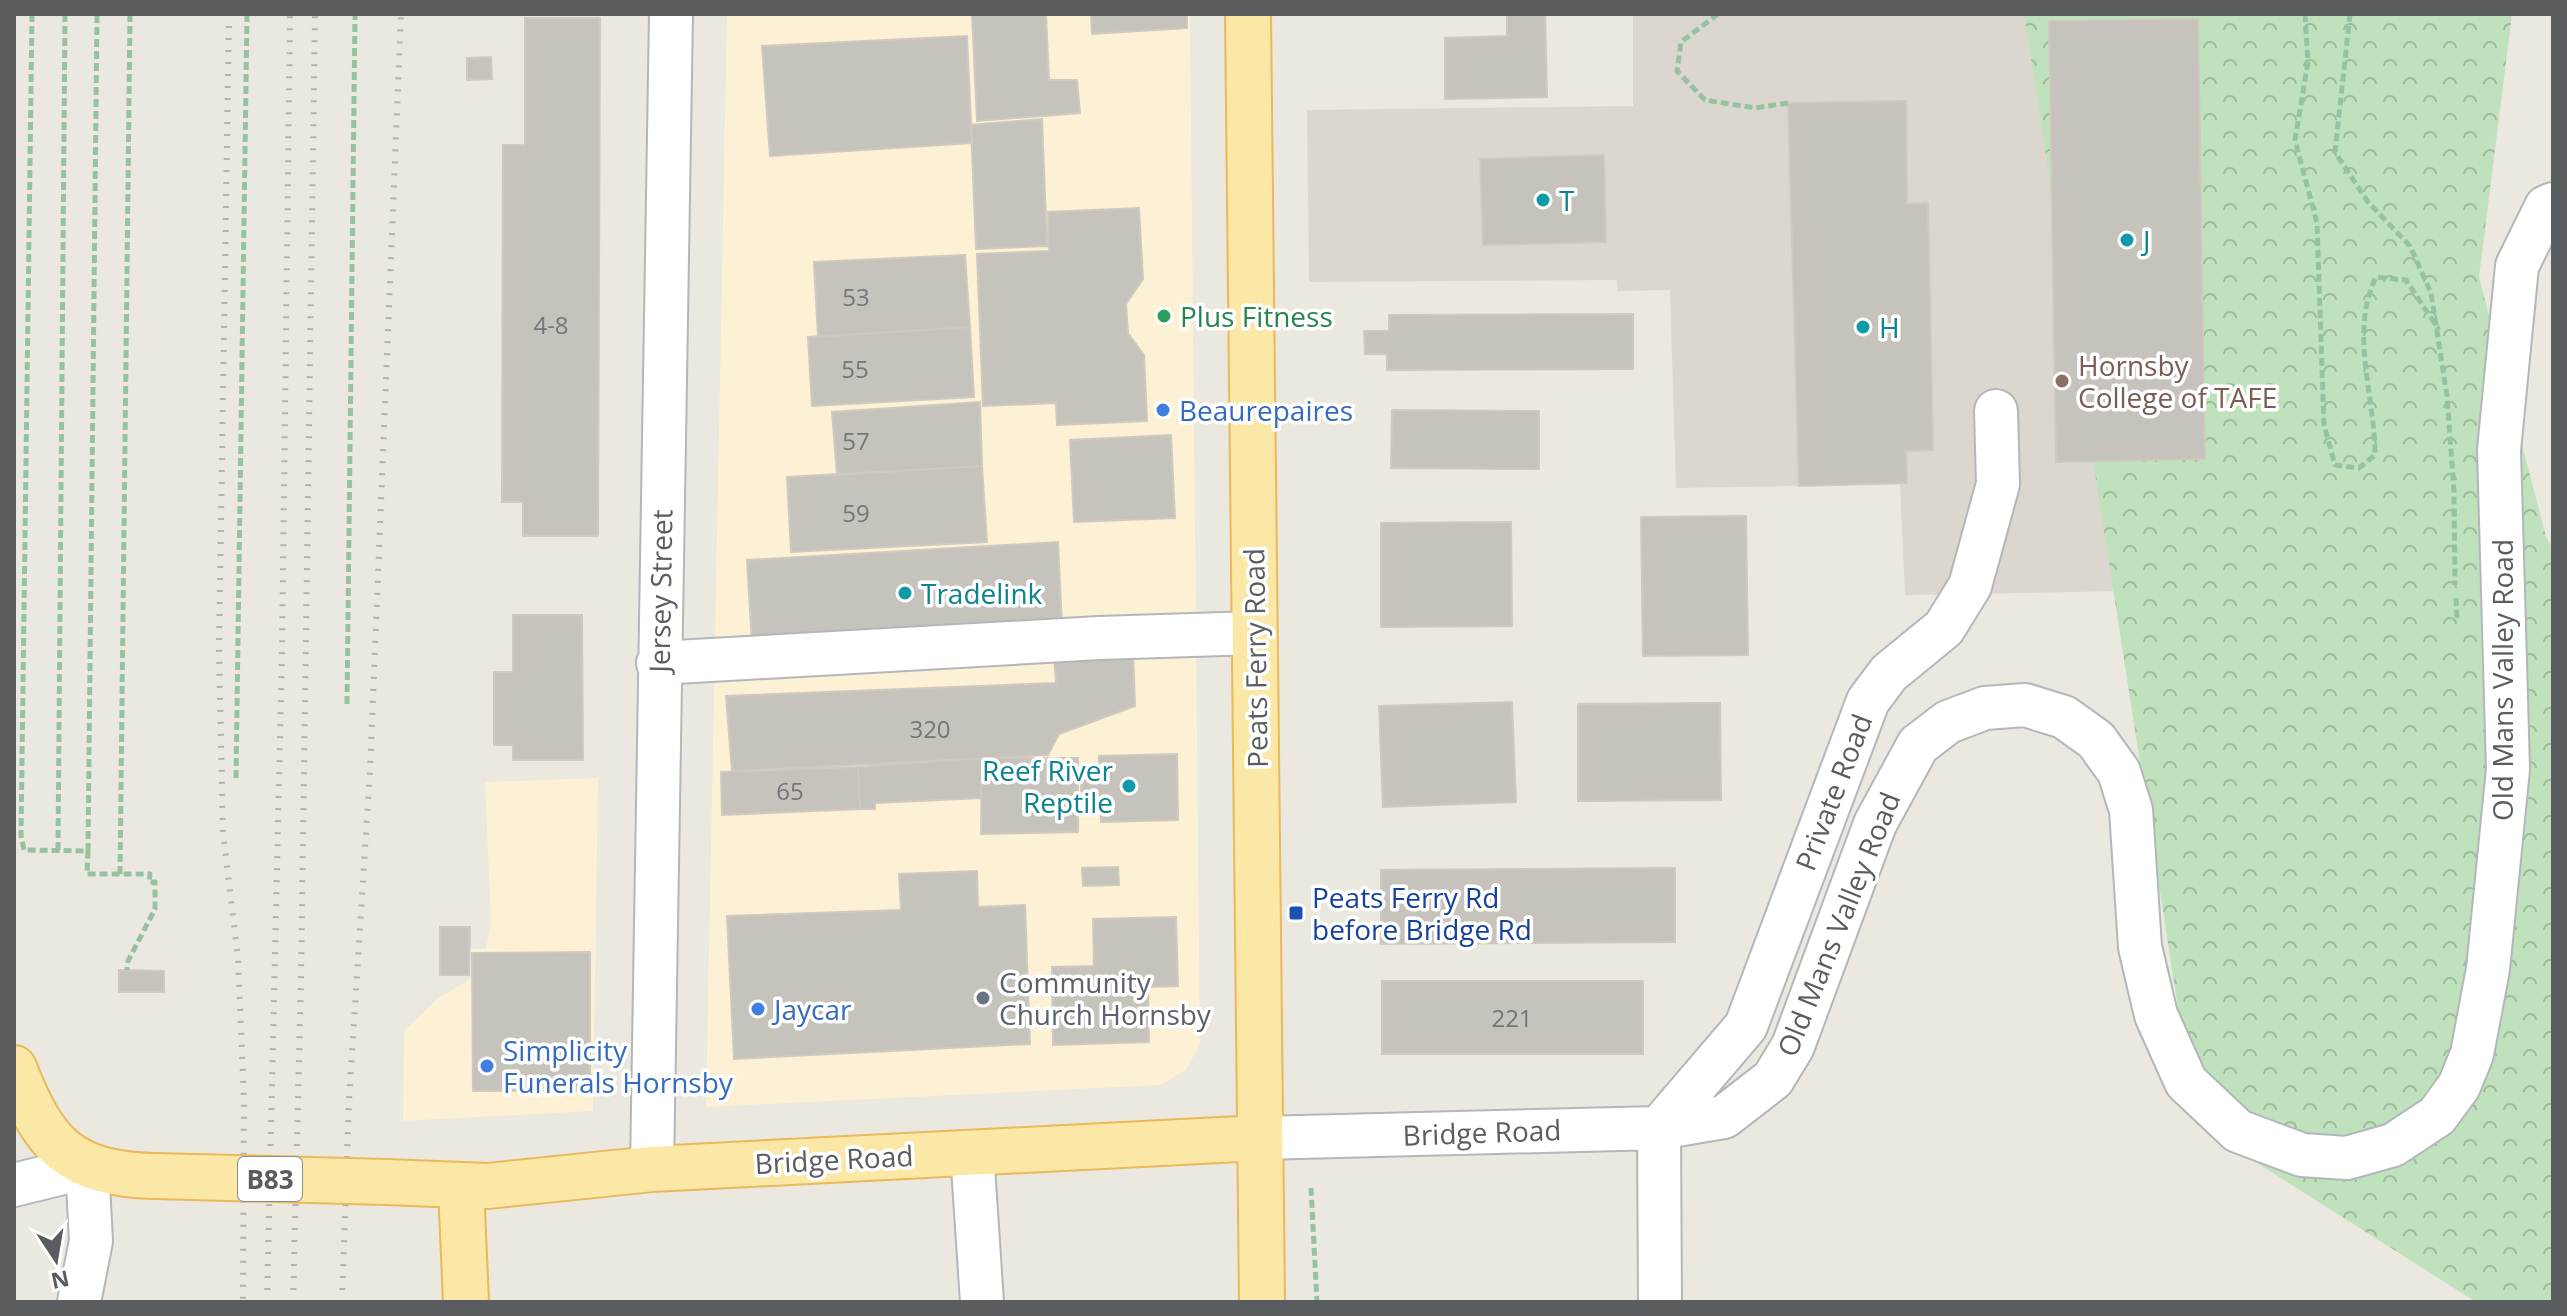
<svg xmlns="http://www.w3.org/2000/svg" width="2567" height="1316" viewBox="0 0 2567 1316" font-family="'Open Sans',sans-serif">
<style>
.commercial{fill:#fcf0d5}
.education{fill:#dbd7ce}
.forest{fill:url(#forest-crowns)}
.building{fill:#c6c3bd;stroke:#cfc9bf;stroke-width:2}
.lines{fill:none;stroke-linecap:round;stroke-linejoin:round}
.minor-casing{stroke:#b3b6ba;stroke-width:46}
.major-casing{stroke:#e9b95b;stroke-width:48}
.path{stroke:#97c2a0;stroke-width:5;stroke-dasharray:8 4;stroke-linecap:butt}
.minor{stroke:#fff;stroke-width:42}
.major{stroke:#fbe8a6;stroke-width:44}
.rail{stroke:#b1b2b2;stroke-width:6;stroke-dasharray:2 10;stroke-linecap:butt}
.major-bridge-casing{stroke:#e9b95b;stroke-width:48;stroke-linecap:butt}
.major-bridge{stroke:#fbe8a6;stroke-width:44}
.culture-dot{fill:#0f9aa8;stroke:#fff;stroke-width:3}
.leisure-dot{fill:#2e9e5b;stroke:#fff;stroke-width:3}
.education-dot{fill:#8d6e63;stroke:#fff;stroke-width:3}
.shop-dot{fill:#3f7fe0;stroke:#fff;stroke-width:3}
.transit-dot{fill:#1a4fb4;stroke:#fff;stroke-width:3}
.worship-dot{fill:#6b7280;stroke:#fff;stroke-width:3}
.labels{text-anchor:middle;dominant-baseline:central;stroke-width:7;stroke-linejoin:round;paint-order:stroke}
.number-label{font-size:24px;fill:#747677}
.shield{fill:#fff;stroke:#8b8e90;stroke-width:2}
.shield-label{font-size:26px;font-weight:bold;fill:#595d60}
.culture-label{font-size:28px;fill:#0d838f;stroke:#fff;text-anchor:start}
.leisure-label{font-size:28px;fill:#27864d;stroke:#fff;text-anchor:start}
.education-label{font-size:28px;fill:#785e54;stroke:#fff;text-anchor:start}
.shop-label{font-size:28px;fill:#366cbe;stroke:#fff;text-anchor:start}
.street-label{font-size:28px;fill:#595d60;stroke:#fff}
.transit-label{font-size:28px;fill:#164399;stroke:#fff;text-anchor:start}
.worship-label{font-size:28px;fill:#5b616d;stroke:#fff;text-anchor:start}
</style>
<defs>
<pattern id="forest-crowns" width="20" height="18" patternUnits="userSpaceOnUse" patternTransform="scale(2)"><rect width="20" height="18" fill="#bfe2bd"/><path d="M2 6a3 3 0 1 1 6 0M12 15a3 3 0 1 1 6 0" fill="none" stroke="#9eba9d"/></pattern>
</defs>
<rect width="100%" height="100%" fill="#ebe8e0"/>
<path class="commercial" d="M727,14H1190L1200,1044L1186,1070L1160,1085L706,1107Z
M598,778L593,1111L403,1121L404,1031L436,1000L471,978V949H486L491,922L485,782Z"/>
<path class="education" d="M1633,14H2438L2235,589L1905,595L1900,484L1676,488L1670,290L1618,291L1617,280L1309,282L1307,110L1633,106Z"/>
<path class="forest" d="M2024,14H2512L2479,277L2546,537L2553,549V1302H2476L2196,1124Z"/>
<path class="building" d="M972,14H1046L1049,80H1077L1080,113L977,121Z
M1091,14H1187V28L1092,34Z
M1507,14H1545L1547,97L1445,99V38L1507,36Z
M525,18H600L598,536H523V502H502L503,145H525Z
M2198,19L2205,459L2056,462L2049,21Z
M967,36L972,143L770,156L762,46Z
M491,57L492,79L467,80V58Z
M1906,101L1907,204L1928,203L1933,450L1906,451L1907,483L1799,486L1788,103Z
M1042,119L1047,246L976,249L971,125Z
M1604,155L1606,242L1483,245L1480,159Z
M1139,208L1143,279L1126,304L1128,333L1144,355L1147,421L1057,425L1056,403L983,406L977,254L1049,251L1048,212Z
M965,255L970,327L818,337L814,262Z
M1633,314V369L1387,370V354H1365L1364,331H1389V315Z
M970,327L974,397L812,406L808,337Z
M980,402L982,466L837,475L832,412Z
M1392,410L1539,411V469L1391,468Z
M1171,435L1175,518L1074,522L1070,440Z
M982,466L987,542L791,552L787,477Z
M1746,516L1748,655L1643,656L1641,517Z
M1511,522L1512,626L1381,627V523Z
M1058,542L1062,626L752,643L747,560Z
M513,615H582L583,760H513V745H494V672H513Z
M1133,651L1135,706L1059,734L1048,755L732,771L726,696L1056,683L1054,655Z
M1512,702L1516,802L1383,807L1379,706Z
M1720,703L1721,800L1578,801V704Z
M1177,754L1178,820L1101,822L1100,800H1081V771H1099V756Z
M982,758H1078V832L981,834Z
M982,758L981,798L875,803V809H860L858,767Z
M858,767L860,809L722,815L721,772Z
M1118,867L1119,885L1083,886L1082,868Z
M1675,868V942L1381,944V870Z
M977,871L978,907L1025,905L1030,1044L734,1059L727,916L901,910L899,874Z
M1176,917L1178,986L1148,987L1149,1042L1053,1045L1052,967L1094,966L1093,919Z
M440,927H470L469,975H440Z
M590,952V1090L473,1091L472,953Z
M119,970L164,971V992H119Z
M1382,981H1643V1054H1382Z"/>
<g class="lines">
<g class="minor-casing">
<path id="minor" d="M658,663L1099,638L1255,633
M1659,1128L1746,1026L1868,701L1889,673L1944,628L1970,586L1998,484L1996,411
M1659,1128L1660,1302
M1259,1138L1659,1128L1724,1117L1773,1079L1793,1046L1875,824L1918,745L1948,722L1985,708L2025,705L2064,717L2096,740L2119,772L2131,810L2140,947L2156,1015L2186,1082L2238,1131L2302,1155L2347,1158L2393,1145L2437,1116L2459,1086L2472,1054L2488,969L2508,769L2499,450L2517,266L2546,207L2553,204
M972,1152L982,1302
M652,1169L671,14
M14,1185L87,1167L91,1241L79,1302"/>
</g>
<g class="major-casing">
<path id="major" d="M1248,14L1262,1302
M14,1068C44,1145 69,1174 155,1176
M386,1182L488,1186L652,1169L1259,1138
M461,1187L466,1302"/>
</g>
<path class="path" d="M32,14L21,835L24,850L88,851L87,874H150L149,882H155V909L128,961L127,970
M1718,14L1681,42L1677,71L1705,100L1755,108L1788,103
M2305,14L2308,62L2295,140L2317,223L2324,425L2335,465L2359,468L2375,455C2375,395 2349,333 2376,277L2406,280L2439,330
M2350,14L2335,152L2368,202L2410,246L2431,293L2447,396L2454,491L2455,585
M2456,598L2457,620
M347,704L355,14
M236,778L247,14
M58,850L65,14
M88,851L97,14
M120,874L130,14
M1311,1188L1317,1302"/>
<use href="#minor" class="minor"/>
<use href="#major" class="major"/>
<path class="rail" d="M229,14L219,649L223,833L238,958L244,1100L243,1302
M267,1302L282,652L290,14
M293,1302L301,980L315,14
M342,1302L349,1100L370,771L401,14"/>
<g class="major-bridge-casing">
<path id="major-bridge" d="M155,1176L386,1182"/>
</g>
<use href="#major-bridge" class="major-bridge"/>
</g>
<g class="culture-dot">
<circle cx="1543" cy="200" r="8"/>
<circle cx="2127" cy="240" r="8"/>
<circle cx="1863" cy="327" r="8"/>
<circle cx="905" cy="593" r="8"/>
<circle cx="1129" cy="786" r="8"/>
</g>
<circle class="leisure-dot" cx="1164" cy="316" r="8"/>
<circle class="education-dot" cx="2062" cy="381" r="8"/>
<g class="shop-dot">
<circle cx="1163" cy="410" r="8"/>
<circle cx="758" cy="1009" r="8"/>
<circle cx="487" cy="1066" r="8"/>
</g>
<rect class="transit-dot" x="1288" y="905" width="16" height="16" rx="4"/>
<circle class="worship-dot" cx="983" cy="998" r="8"/>
<g class="labels">
<g class="number-label">
<text x="856" y="296">53</text>
<text x="551" y="324">4-8</text>
<text x="855" y="368">55</text>
<text x="856" y="440">57</text>
<text x="856" y="512">59</text>
<text x="930" y="728">320</text>
<text x="790" y="790">65</text>
<text x="1512" y="1017">221</text>
</g>
<rect class="shield" x="238" y="1157" width="64" height="44" rx="6"/>
<g class="shield-label">
<text x="270" y="1179">B83</text>
</g>
<g class="culture-label">
<text x="1559" y="200">T</text>
<text x="2143" y="240">J</text>
<text x="1879" y="327">H</text>
<text x="921" y="593">Tradelink</text>
<text x="1113" y="770" text-anchor="end">Reef River<tspan x="1113" dy="32">Reptile</tspan></text>
</g>
<g class="leisure-label">
<text x="1180" y="316">Plus Fitness</text>
</g>
<g class="education-label">
<text x="2078" y="365">Hornsby<tspan x="2078" dy="32">College of TAFE</tspan></text>
</g>
<g class="shop-label">
<text x="1179" y="410">Beaurepaires</text>
<text x="774" y="1009">Jaycar</text>
<text x="503" y="1050">Simplicity<tspan x="503" dy="32">Funerals Hornsby</tspan></text>
</g>
<g class="street-label">
<text transform="translate(660 591) rotate(-89)">Jersey Street</text>
<text transform="translate(1255 658) rotate(-91)">Peats Ferry Road</text>
<text transform="translate(2502 680) rotate(-90)">Old Mans Valley Road</text>
<text transform="translate(1833 792) rotate(-69)">Private Road</text>
<text transform="translate(1838 924) rotate(-68)">Old Mans Valley Road</text>
<text transform="translate(1482 1132) rotate(-2)">Bridge Road</text>
<text transform="translate(834 1159) rotate(-3)">Bridge Road</text>
</g>
<g class="transit-label">
<text x="1312" y="897">Peats Ferry Rd<tspan x="1312" dy="32">before Bridge Rd</tspan></text>
</g>
<g class="worship-label">
<text x="999" y="982">Community<tspan x="999" dy="32">Church Hornsby</tspan></text>
</g>
</g>
<rect width="2567" height="1316" fill="none" stroke="#595d60" stroke-width="32"/>
<g transform="translate(56 1260) rotate(168)" stroke="#ffffff" stroke-width="6" paint-order="stroke">
<path d="M0-6L14 30L0 20L-14 30Z" fill="#595d60"/>
<text y="-12" font-size="22" font-weight="bold" text-anchor="middle" fill="#595d60">N</text>
</g>
</svg>
